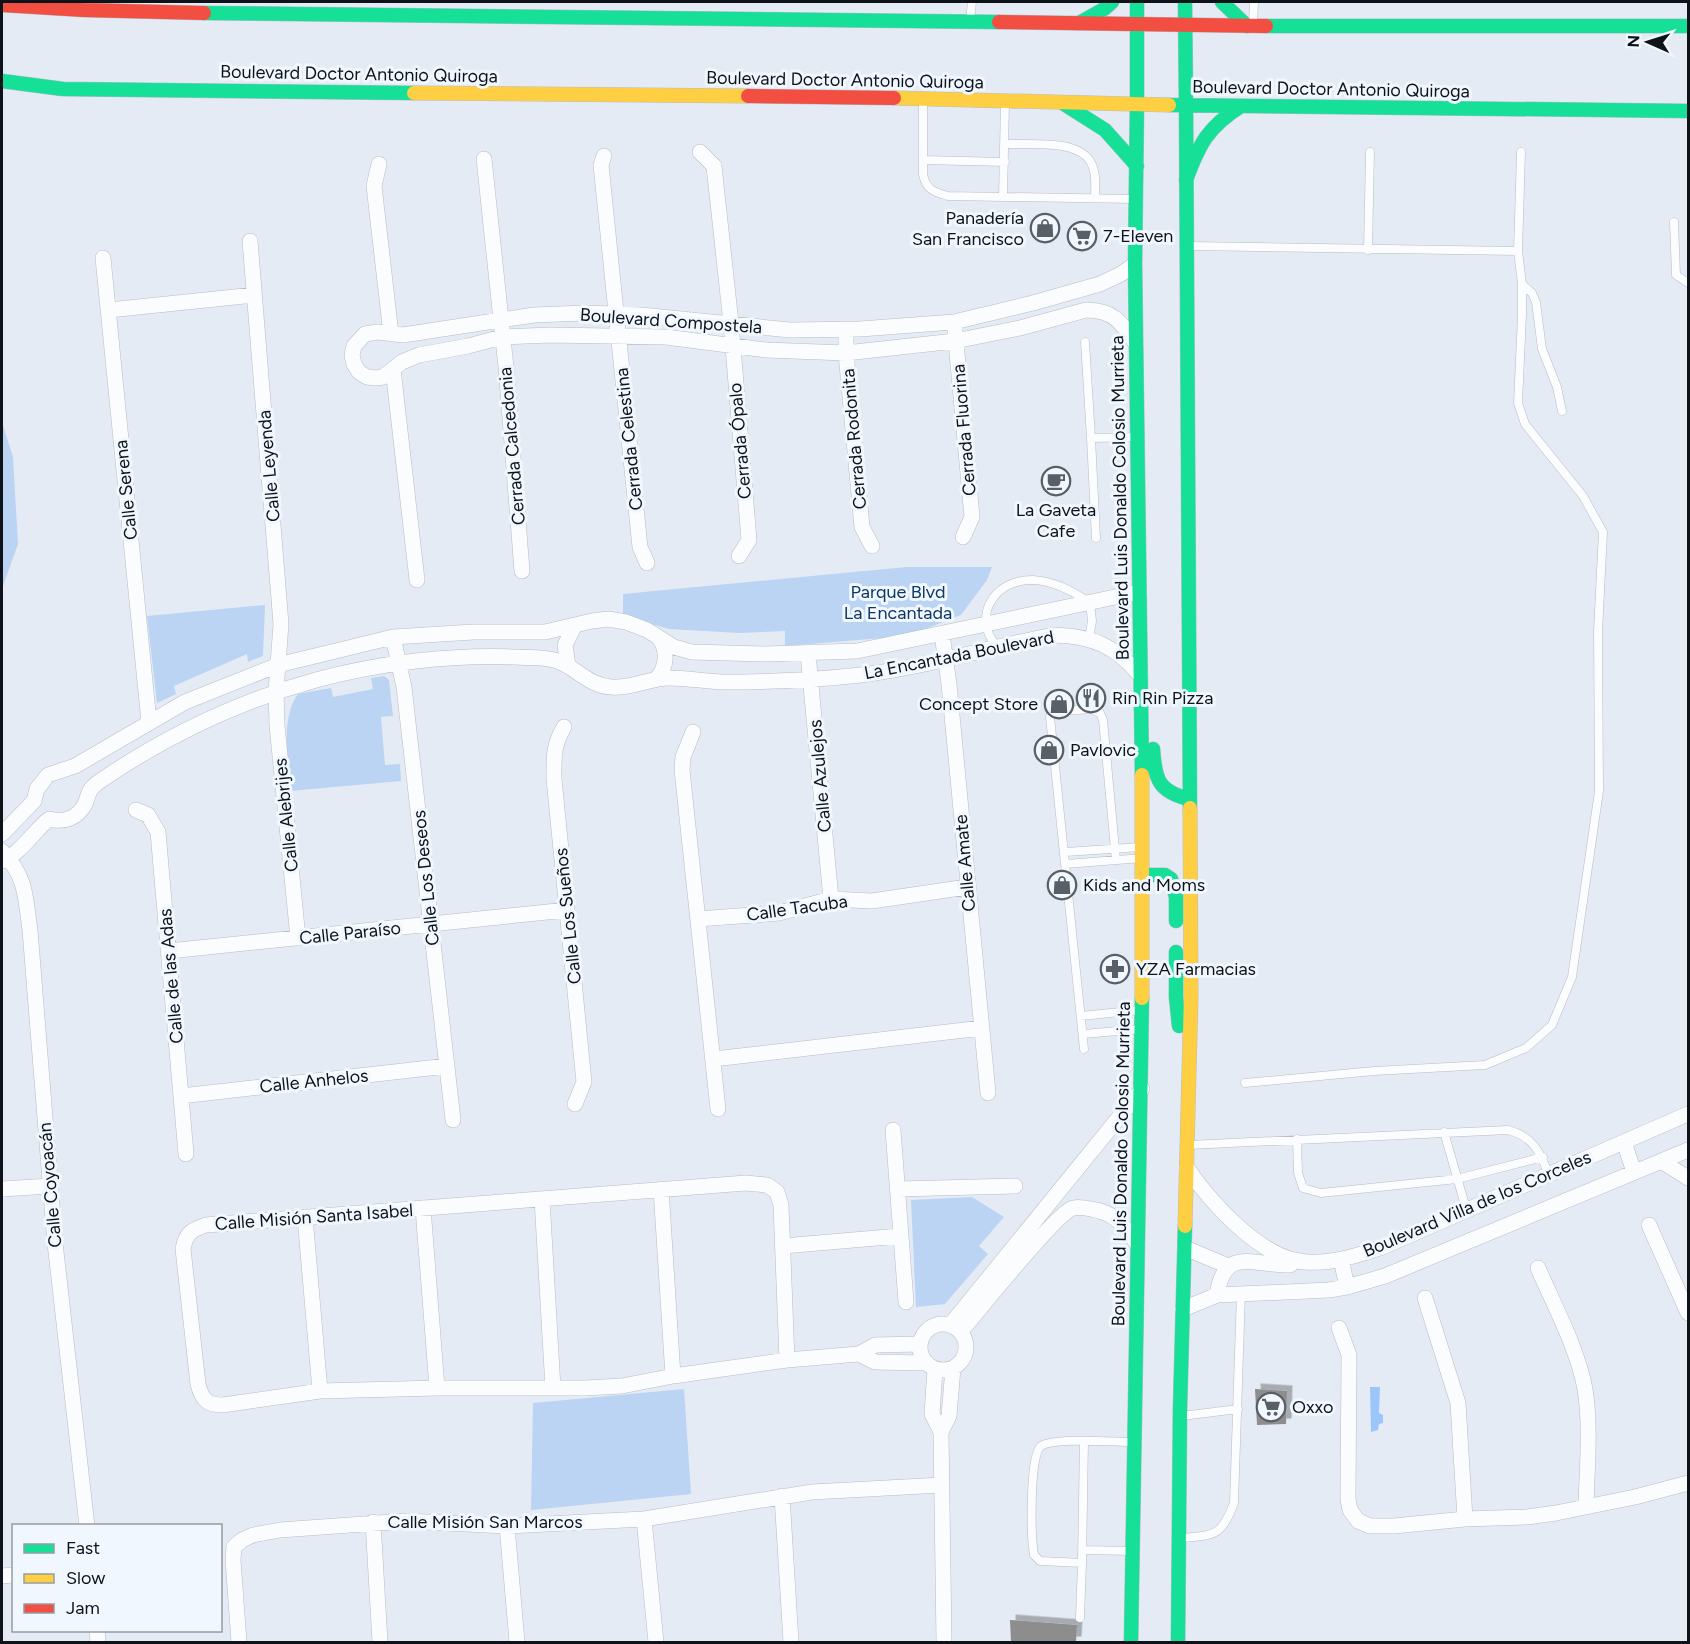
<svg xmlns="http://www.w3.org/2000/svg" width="1690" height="1644" viewBox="0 0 1690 1644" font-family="Figtree,sans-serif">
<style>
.green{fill:#bbd4f3}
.water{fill:#9cc6fa}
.building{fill:#8d8d8e;filter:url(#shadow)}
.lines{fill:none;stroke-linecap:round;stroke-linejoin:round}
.lane-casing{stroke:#b7bdc5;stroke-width:9}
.street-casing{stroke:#b7bdc5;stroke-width:16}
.fast-casing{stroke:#b7bdc5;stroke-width:15}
.slow-casing{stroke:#b7bdc5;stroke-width:15}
.jam-casing{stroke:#b7bdc5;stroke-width:15}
.lane{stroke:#fbfcfd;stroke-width:8}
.street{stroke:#fbfcfd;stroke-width:15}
.fast{stroke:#16e098;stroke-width:14}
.slow{stroke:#ffcf43;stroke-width:14}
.jam{stroke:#f24e42;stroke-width:14}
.labels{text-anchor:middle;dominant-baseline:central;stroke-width:6;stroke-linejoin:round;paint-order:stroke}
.street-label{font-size:18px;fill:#0e131a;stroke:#f0f7ff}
.poi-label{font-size:18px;fill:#0e131a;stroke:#f0f7ff;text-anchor:start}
.park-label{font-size:18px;fill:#103763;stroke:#f0f7ff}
</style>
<defs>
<filter id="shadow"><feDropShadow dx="5.5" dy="-5.5" stdDeviation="0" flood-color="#0004"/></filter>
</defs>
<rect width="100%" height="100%" fill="#e4ebf4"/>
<path class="green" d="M2,422L13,457L18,544L2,589Z
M907,567H992L987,580L961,615L907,636L785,646V631L740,633L669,629L623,616V594Z
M265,605L263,656L248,662L247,654L174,686L176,694L157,703L147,616Z
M384,676L389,680L393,716L381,717L385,765L400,764L401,781L290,791C288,762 280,718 298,694L331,688L333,697L373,689L371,678Z
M972,1197L1004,1217L979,1246L988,1254L945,1304L916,1307L911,1200Z
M684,1389L691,1494L531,1510L533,1403Z"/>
<path class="water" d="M1370,1387H1380L1379,1413L1383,1415V1423L1379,1424L1378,1430L1371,1432Z"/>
<path class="building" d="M1255,1389L1287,1391L1286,1424L1257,1425Z
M1010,1620L1077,1625L1076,1642H1011Z"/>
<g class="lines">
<g class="lane-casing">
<path id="lane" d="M970,20L972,2
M1253,24L1254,2
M923,102V174C926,190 934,192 948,196L1133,199
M1005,144C1029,145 1076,139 1090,161C1097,172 1095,186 1095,198
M923,160L1005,162
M1003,197L1005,103
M1674,222L1676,275L1688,283
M1189,246L1518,251L1522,284V315L1518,403L1525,424L1583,496L1603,532L1598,631L1599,791L1572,977L1552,1025L1526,1048L1485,1065L1374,1071L1245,1083
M1368,250L1370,152
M1518,251L1521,152
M1522,284L1532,293L1536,302L1542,349L1557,387L1562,411
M1085,342L1091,438L1136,437
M1091,438L1096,538
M997,647C971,617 994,579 1033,580C1054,581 1073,591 1090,603L1092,621L1089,639
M1065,852L1141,847
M1066,864L1142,858
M1081,1016L1140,1010
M1083,1034L1141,1029
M1084,1049L1050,717L1052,712L1091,709L1100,713L1103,720L1116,860
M1444,1132L1467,1212
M1297,1139L1298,1173L1303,1188L1321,1193L1457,1179L1543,1157
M1189,1145L1508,1130C1532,1136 1541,1152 1548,1174
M1182,1416L1238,1409
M1084,1441L1082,1563L1040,1561L1034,1555C1031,1538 1029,1455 1041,1446C1055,1437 1114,1442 1133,1442
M1181,1538C1215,1535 1221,1537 1234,1503L1241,1293
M1083,1550L1132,1551
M1080,1618L1082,1563"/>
</g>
<g class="street-casing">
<path id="street" d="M700,152L714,166L731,323L749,540L739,556
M604,156L601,165L640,547L647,563
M484,159L506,367L522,571
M379,164L374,186L391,334
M250,241L281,624L276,691L277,725L298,938
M103,258L149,722
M1135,264L1121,274L1100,284L1033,303L954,322L860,329L790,330L641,315L586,313L534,315L403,335L377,332L365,334L354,346L352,355L354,364L359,372L367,377L376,378L383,377L402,362L419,355L468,346L502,337L550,335L666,337L766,350L846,353L955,341L1020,328L1086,310C1114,310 1122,323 1136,344
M109,310L254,295
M846,330V353L862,527L872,546
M955,331L972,517L963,537
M393,369L417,580
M942,634L949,684L988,1093
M393,637L404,687L453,1120
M808,654L831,899
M568,666L565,645L574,627
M657,678C667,667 668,650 659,638
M564,727C553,746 554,757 554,779L584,1082L575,1104
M693,732L683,757L682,770L718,1109
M136,810L148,815L158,832L186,1154
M2,834L34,801L37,789L48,775L75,766L185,702L278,665L393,637L473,632H545L592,621L608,619L626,622L647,630L674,647L692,652L766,654L857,651L1139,592
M2,851C27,878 25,896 30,930L55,1243L87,1526
M2,861C20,854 34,831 49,819C64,823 78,818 85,804C87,800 88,793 91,789C94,785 100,781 103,779C168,735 240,701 316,680C378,663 453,654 517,657C529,658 543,657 554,660C576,666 586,685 611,687C632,689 649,678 669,678C686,678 704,681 722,682C768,682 815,680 861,675C926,667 990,647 1054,635C1093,636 1115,646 1140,675
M698,919L779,913L831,899L872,901L967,887
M169,951L567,910
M714,1059L982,1028
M181,1096L447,1066
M893,1130L906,1302
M1624,1142L1634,1172
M1661,1161L1688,1178
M1187,1168C1209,1200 1251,1247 1290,1259C1319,1268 1353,1257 1380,1248L1688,1114
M2,1189L50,1186
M661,1189L673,1376
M898,1189L1015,1186
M542,1199L553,1388
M423,1208L437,1388
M305,1217L320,1391
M1649,1225L1688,1313
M783,1246L900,1236
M1185,1248L1228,1266
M1341,1259L1347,1287
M1538,1268C1554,1305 1578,1350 1585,1389C1591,1427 1587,1468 1586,1506
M1217,1295C1224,1245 1254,1266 1290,1265L1296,1260
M1425,1298L1458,1403L1465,1519
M1183,1309L1217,1295L1329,1290L1347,1287L1385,1276L1688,1150
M920 1347a23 23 0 1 1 46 0a23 23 0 1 1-46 0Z
M951,1324L1142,1089
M1339,1328L1349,1355L1348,1499L1350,1510L1358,1521L1370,1526H1394L1465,1519L1527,1517L1556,1513L1635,1497L1688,1483
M961,1331C978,1312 1056,1213 1073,1208C1078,1207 1086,1208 1091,1209C1116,1213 1123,1225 1137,1244
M859,1354L875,1362L927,1363
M787,1360L781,1205L777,1192L767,1185L746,1183L206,1225C191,1230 186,1233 183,1249L198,1384C202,1400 207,1405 223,1405L320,1391L437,1388H585L622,1386L673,1376L787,1360L859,1354L875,1345L920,1344
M935,1369L932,1414L941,1432
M782,1496L791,1642
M644,1519L656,1642
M373,1522L380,1642
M507,1526L517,1642
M2,1576L14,1575
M97,1630L98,1642
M239,1642L233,1560L234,1547L242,1540L253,1535L280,1530L406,1521L507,1526L644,1519L812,1492L942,1485
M944,1642L941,1432L949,1416L953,1368"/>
</g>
<g class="fast-casing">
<path id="fast" d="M1137,2V104
M1185,2L1186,105
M1222,2L1247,26
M204,13L999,22
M1079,23L1104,9L1112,2
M1266,26H1688
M2,81L63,89L414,93
M1064,104L1105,130L1137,166
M1137,104L1135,264L1142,775
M1169,105L1688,111
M1186,105L1190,808
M1186,180C1199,144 1208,127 1241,106
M1153,749C1155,779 1158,792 1190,799
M1143,875H1165L1171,879L1176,897V921
M1176,952V997L1179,1026
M1131,1642L1142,998
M1178,1642L1180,1409L1185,1226"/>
</g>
<g class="slow-casing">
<path id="slow" d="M414,93L748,96
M894,98L1169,105
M1142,775V998
M1185,1226L1191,995L1190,808"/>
</g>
<g class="jam-casing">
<path id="jam" d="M2,5L84,10L204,13
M999,22L1266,26
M748,96L894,98"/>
</g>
<use href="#lane" class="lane"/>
<use href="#street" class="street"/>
<use href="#fast" class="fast"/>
<use href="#slow" class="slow"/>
<use href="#jam" class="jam"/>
</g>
<defs>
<g id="shop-ring" transform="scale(1.5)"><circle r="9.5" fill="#f0f7ff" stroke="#595f66" stroke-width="1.5"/><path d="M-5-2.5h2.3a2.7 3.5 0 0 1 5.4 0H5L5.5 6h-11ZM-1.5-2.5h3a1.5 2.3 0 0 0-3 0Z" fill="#595f66"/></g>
<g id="supermarket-ring" transform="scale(1.5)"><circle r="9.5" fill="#f0f7ff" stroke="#595f66" stroke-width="1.5"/><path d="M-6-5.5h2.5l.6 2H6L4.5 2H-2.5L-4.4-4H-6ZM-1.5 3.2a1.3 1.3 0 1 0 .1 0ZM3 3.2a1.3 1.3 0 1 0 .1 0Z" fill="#595f66"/></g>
<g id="cafe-ring" transform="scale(1.5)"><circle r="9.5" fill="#f0f7ff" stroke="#595f66" stroke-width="1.5"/><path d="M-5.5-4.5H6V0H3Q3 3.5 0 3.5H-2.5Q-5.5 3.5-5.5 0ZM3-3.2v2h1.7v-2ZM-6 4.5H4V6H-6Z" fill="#595f66"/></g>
<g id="restaurant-ring" transform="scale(1.5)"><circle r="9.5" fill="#f0f7ff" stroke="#595f66" stroke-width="1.5"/><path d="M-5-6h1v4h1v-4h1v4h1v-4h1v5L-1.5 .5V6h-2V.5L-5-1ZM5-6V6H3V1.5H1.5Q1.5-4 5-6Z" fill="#595f66"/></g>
<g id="pharmacy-ring" transform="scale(1.5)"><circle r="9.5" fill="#f0f7ff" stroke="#595f66" stroke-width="1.5"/><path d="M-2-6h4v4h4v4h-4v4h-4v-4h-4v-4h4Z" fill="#595f66"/></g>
</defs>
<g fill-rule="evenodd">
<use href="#shop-ring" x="1045" y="228"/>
<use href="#supermarket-ring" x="1082" y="236"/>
<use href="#cafe-ring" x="1056" y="481"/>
<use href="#restaurant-ring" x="1091" y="698"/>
<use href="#shop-ring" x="1059" y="704"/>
<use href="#shop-ring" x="1049" y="750"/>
<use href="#shop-ring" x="1062" y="885"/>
<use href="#pharmacy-ring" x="1115" y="969"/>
<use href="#supermarket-ring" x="1271" y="1407"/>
</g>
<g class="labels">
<g class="street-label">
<text transform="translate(359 74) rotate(1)">Boulevard Doctor Antonio Quiroga</text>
<text transform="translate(845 80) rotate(1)">Boulevard Doctor Antonio Quiroga</text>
<text transform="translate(1331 89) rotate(1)">Boulevard Doctor Antonio Quiroga</text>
<text transform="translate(671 321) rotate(4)">Boulevard Compostela</text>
<text transform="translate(964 430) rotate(-95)">Cerrada Fluorina</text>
<text transform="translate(629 439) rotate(-96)">Cerrada Celestina</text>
<text transform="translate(854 439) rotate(-95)">Cerrada Rodonita</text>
<text transform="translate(740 441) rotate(-95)">Cerrada Ópalo</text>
<text transform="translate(512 446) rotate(-95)">Cerrada Calcedonia</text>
<text transform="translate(269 466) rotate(-95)">Calle Leyenda</text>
<text transform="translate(126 490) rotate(-96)">Calle Serena</text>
<text transform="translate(1120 498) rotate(-91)">Boulevard Luis Donaldo Colosio Murrieta</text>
<text transform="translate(959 655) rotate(-11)">La Encantada Boulevard</text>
<text transform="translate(820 776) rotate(-95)">Calle Azulejos</text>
<text transform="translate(286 815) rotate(-96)">Calle Alebrijes</text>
<text transform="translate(965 863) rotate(-95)">Calle Amate</text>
<text transform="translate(426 878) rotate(-96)">Calle Los Deseos</text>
<text transform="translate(797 908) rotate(-8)">Calle Tacuba</text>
<text transform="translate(568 916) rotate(-96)">Calle Los Sueños</text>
<text transform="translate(350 933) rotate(-6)">Calle Paraíso</text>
<text transform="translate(171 976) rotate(-95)">Calle de las Adas</text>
<text transform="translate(314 1081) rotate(-6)">Calle Anhelos</text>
<text transform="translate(1121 1164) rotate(-89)">Boulevard Luis Donaldo Colosio Murrieta</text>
<text transform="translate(50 1185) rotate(-95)">Calle Coyoacán</text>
<text transform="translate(1477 1204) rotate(-23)">Boulevard Villa de los Corceles</text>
<text transform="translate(314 1217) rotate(-4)">Calle Misión Santa Isabel</text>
<text x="485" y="1522">Calle Misión San Marcos</text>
</g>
<g class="poi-label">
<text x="1024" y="218" text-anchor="end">Panadería<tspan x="1024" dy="21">San Francisco</tspan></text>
<text x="1103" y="236">7-Eleven</text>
<text x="1056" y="510" text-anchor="middle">La Gaveta<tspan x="1056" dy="21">Cafe</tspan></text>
<text x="1112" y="698">Rin Rin Pizza</text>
<text x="1038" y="704" text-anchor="end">Concept Store</text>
<text x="1070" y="750">Pavlovic</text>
<text x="1083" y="885">Kids and Moms</text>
<text x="1136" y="969">YZA Farmacias</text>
<text x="1292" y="1407">Oxxo</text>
</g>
<g class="park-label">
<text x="898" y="592">Parque Blvd<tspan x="898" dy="21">La Encantada</tspan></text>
</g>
</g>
<rect width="1690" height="1644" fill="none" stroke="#0e131a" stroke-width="6"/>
<rect x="12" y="1524" width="210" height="108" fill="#f0f7ff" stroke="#969ca3" stroke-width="1.5"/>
<rect x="24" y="1544" width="30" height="9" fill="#16e098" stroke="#969ca3" stroke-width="1.5"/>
<text x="66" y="1554" font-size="18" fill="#0e131a">Fast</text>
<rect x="24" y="1574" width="30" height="9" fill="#ffcf43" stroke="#969ca3" stroke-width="1.5"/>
<text x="66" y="1584" font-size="18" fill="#0e131a">Slow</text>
<rect x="24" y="1604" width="30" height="9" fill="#f24e42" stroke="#969ca3" stroke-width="1.5"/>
<text x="66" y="1614" font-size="18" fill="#0e131a">Jam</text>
<g transform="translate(1648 42) rotate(273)" stroke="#f0f7ff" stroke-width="4.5" paint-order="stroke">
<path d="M0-4.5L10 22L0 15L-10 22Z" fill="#0e131a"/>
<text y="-9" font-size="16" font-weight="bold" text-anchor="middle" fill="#0e131a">N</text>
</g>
</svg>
